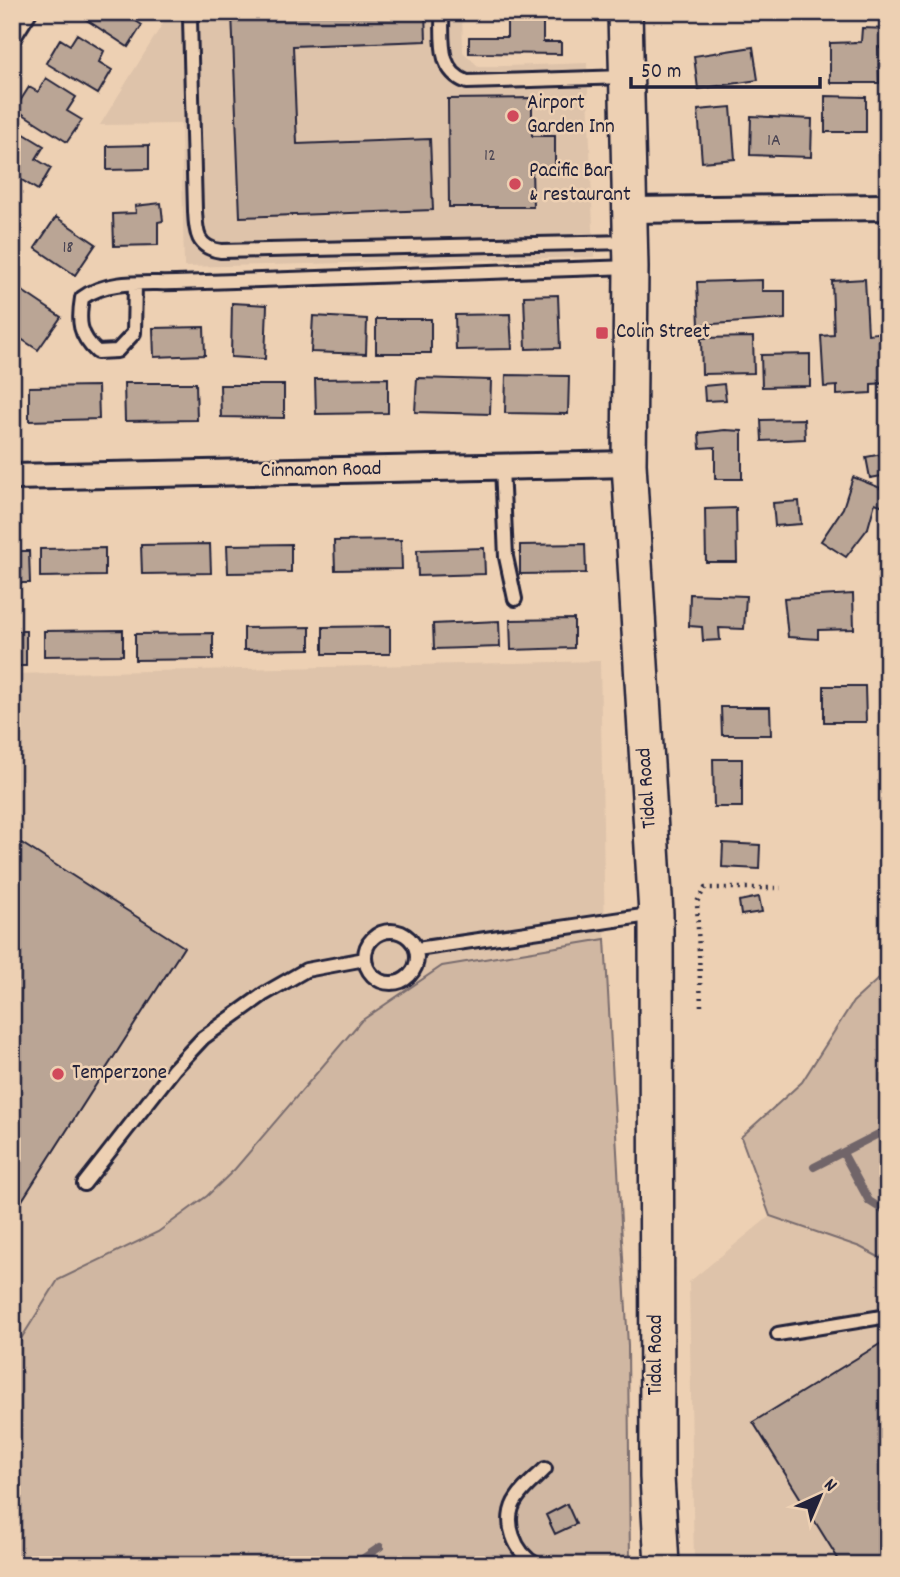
<svg xmlns="http://www.w3.org/2000/svg" width="900" height="1577" viewBox="0 0 900 1577" font-family="Dekko,sans-serif">
<style>
.built{fill:#dec3aa}
.green{fill:#d0b7a2;stroke:#796c6e;stroke-width:2}
.lines{fill:none;stroke-linecap:round;stroke-linejoin:round}
.stream{stroke:#716569;stroke-width:8}
.building{fill:#baa595;stroke:#22223b;stroke-width:2}
.lane-casing{stroke:#22223b;stroke-width:18}
.street-casing{stroke:#22223b;stroke-width:30}
.secondary-casing{stroke:#22223b;stroke-width:38}
.path{stroke:#22223b;stroke-width:4.5;stroke-dasharray:2 5;stroke-linecap:butt}
.lane{stroke:#edd0b3;stroke-width:12}
.street{stroke:#edd0b3;stroke-width:24}
.secondary{stroke:#edd0b3;stroke-width:33}
.poi-dot{fill:#d1495b;stroke:#edd0b3;stroke-width:2.5}
.labels{text-anchor:middle;dominant-baseline:central;stroke-width:5;stroke-linejoin:round;paint-order:stroke}
.number-label{font-size:18px;fill:#484352}
.poi-label{font-size:21px;fill:#22223b;stroke:#edd0b3;text-anchor:start}
.street-label{font-size:21px;fill:#22223b;stroke:#edd0b3}
</style>
<rect width="100%" height="100%" fill="#edd0b3"/>
<filter id="ink" filterUnits="userSpaceOnUse"><feTurbulence type="fractalNoise" baseFrequency=".0143" numOctaves="2"/><feDisplacementMap in="SourceGraphic" scale="14" xChannelSelector="R" yChannelSelector="G"/><feConvolveMatrix kernelMatrix="1 2 1 2 8 2 1 2 1" color-interpolation-filters="sRGB"/></filter>
<g filter="url(#ink)">
<path class="built" d="M170,12H462L463,52L479,67L587,63L594,257L184,267L181,124L100,125Z
M600,661L605,939L442,966L361,1021L235,1169L207,1196L158,1232L58,1280L12,1353V674Z
M770,1216L860,1247L888,1262V1565H694L689,1282Z"/>
<path class="green" d="M605,939L628,1346L630,1565H12V1353L58,1280L158,1232L207,1196L235,1169L361,1021L442,966Z
M888,970V1262L860,1247L770,1216L741,1137L802,1082L853,1002Z"/>
<g class="lines">
<path class="stream" d="M843,1153L869,1201L888,1213
M814,1167L888,1129
M353,1565L380,1547"/>
</g>
<path class="building" d="M130,12L128,16L142,25L128,47L76,13Z
M232,12H425L426,41L293,46L297,144L430,139L433,210L240,217Z
M507,12H543V42H561V54L469,53V37H507Z
M844,12H875V15H844Z
M862,28L888,29V48L878,47L879,83H830V43L861,42Z
M77,34L104,51L99,62L112,70L98,94L46,63L60,39L70,45Z
M753,47L758,80L698,89L694,56Z
M46,78L76,97L67,111L82,120L67,142L15,109L29,87L38,92Z
M825,96L866,97V132H825Z
M532,98V136H555V168H532L533,207H449L448,99Z
M731,107L735,159L702,162L698,110Z
M751,116L812,119L811,157L750,155Z
M16,129L44,146L36,159L51,168L38,190L12,174V136Z
M149,145V169L107,170V146Z
M161,203L163,221L158,222V245L114,246L113,214L136,213L135,206Z
M12,210L21,216L12,229Z
M56,217L96,244L75,275L35,248Z
M865,279L868,334L886,332L888,383L871,384V393L837,395V386L824,387L821,336L834,335L832,281Z
M762,280V291H785V319L699,325L697,282Z
M15,286L61,317L38,350L12,333V290Z
M558,295L560,348L526,349L524,296Z
M232,303L267,305L265,359L231,357Z
M510,314L512,349L456,350L455,315Z
M313,316L367,319L366,354L311,352Z
M376,319H431V353H376Z
M204,327L205,355L154,357L153,328Z
M753,337L754,373L702,374L701,338Z
M810,354V386L762,387L761,355Z
M506,375L569,376L568,414L505,413Z
M388,378V413L316,414L315,379Z
M417,378L491,380L490,414L415,412Z
M124,383H196L197,420L125,421Z
M724,384L726,400L705,401L704,386Z
M220,385H284V418L221,417Z
M98,386L99,419L29,421V387Z
M804,419L805,439L762,441L761,420Z
M725,430L742,431V479H715V447L700,448L699,433Z
M888,453V475L870,478L866,457Z
M853,477L888,491V497L884,506L875,503L868,528L846,557L821,541L843,508Z
M799,501L801,524L775,526L773,503Z
M736,508L737,562H706L705,509Z
M401,540L402,569L335,570L334,541Z
M210,544L211,573L142,574L141,545Z
M291,544V572L228,573L227,545Z
M585,544L586,573L520,574V545Z
M105,548V576L40,577V549Z
M484,548L485,574L418,576L417,550Z
M12,551H29L30,583H12Z
M690,594L746,596L744,629L719,628L720,640L703,641L702,627L689,626Z
M853,594L854,629L818,630V639L788,637L784,598Z
M574,619V648L511,650L510,620Z
M499,621L500,647L434,649L433,624Z
M390,626V654H323V627Z
M310,627V649L244,650V628Z
M123,630V655L44,656V631Z
M12,631H26V666H12Z
M213,633V659L135,660V634Z
M824,686H865L866,722H824Z
M721,707H770L771,735H722Z
M713,759H742V807H714Z
M12,837L184,947L12,1216Z
M723,843L760,845L759,869L722,867Z
M759,897L762,912L741,915L739,901Z
M888,1339V1565H842L753,1422Z
M567,1504L576,1524L555,1534L546,1515Z"/>
<g class="lines">
<g class="lane-casing">
<path id="lane" d="M195,12L190,19L195,211C196,233 197,248 221,251L630,242
M442,12C443,40 437,70 467,82L625,77
M12,41L30,12
M135,285L134,333L117,351L97,352C79,335 78,322 82,298C108,279 145,284 176,283L631,267
M502,467L506,557L515,599
M365 957a26 26 0 1 1 52 0a26 26 0 1 1-52 0Z
M417,949L656,914
M84,1184L174,1069L203,1038L264,994L306,970L365,959
M778,1334L888,1316
M537,1565C515,1554 501,1520 517,1498C524,1487 536,1478 545,1469"/>
</g>
<g class="street-casing">
<path id="street" d="M630,210L888,207
M12,477L629,464"/>
</g>
<g class="secondary-casing">
<path id="secondary" d="M625,12L631,267L629,464L656,914L657,1477L662,1565"/>
</g>
<path class="path" d="M701,1006L697,902L705,888H781"/>
<use href="#lane" class="lane"/>
<use href="#street" class="street"/>
<use href="#secondary" class="secondary"/>
</g>
</g>
<g class="poi-dot">
<circle cx="513" cy="116" r="7"/>
<circle cx="515" cy="184" r="7"/>
<rect x="595" y="326" width="14" height="14" rx="3.5"/>
<circle cx="58" cy="1074" r="7"/>
</g>
<g class="labels">
<g class="number-label">
<text x="774" y="141">1A</text>
<text x="490" y="156">12</text>
<text x="68" y="248">18</text>
</g>
<g class="poi-label">
<text x="527" y="104">Airport<tspan x="527" dy="24">Garden Inn</tspan></text>
<text x="529" y="172">Pacific Bar<tspan x="529" dy="24">&amp; restaurant</tspan></text>
<text x="616" y="333">Colin Street</text>
<text x="72" y="1074">Temperzone</text>
</g>
<g class="street-label">
<text transform="translate(321 471) rotate(-1)">Cinnamon Road</text>
<text transform="translate(648 788) rotate(-94)">Tidal Road</text>
<text transform="translate(657 1355) rotate(-90)">Tidal Road</text>
</g>
</g>
<rect width="900" height="1577" fill="none" stroke="#edd0b3" stroke-width="42"/>
<rect x="21" y="21" width="858" height="1535" fill="none" stroke="#22223b" stroke-width="2.5" filter="url(#ink)"/>
<g transform="translate(820 1496) rotate(44)" stroke="#edd0b3" stroke-width="5" paint-order="stroke">
<path d="M0-5L12 26L0 18L-12 26Z" fill="#22223b"/>
<text y="-10" font-size="19" font-weight="bold" text-anchor="middle" fill="#22223b">N</text>
</g>
<path d="M631 77v10h189v-10" fill="none" stroke="#22223b" stroke-width="3.5"/>
<text x="641" y="77" font-size="21" fill="#22223b" stroke="#edd0b3" stroke-width="5" paint-order="stroke">50 m</text>
</svg>
